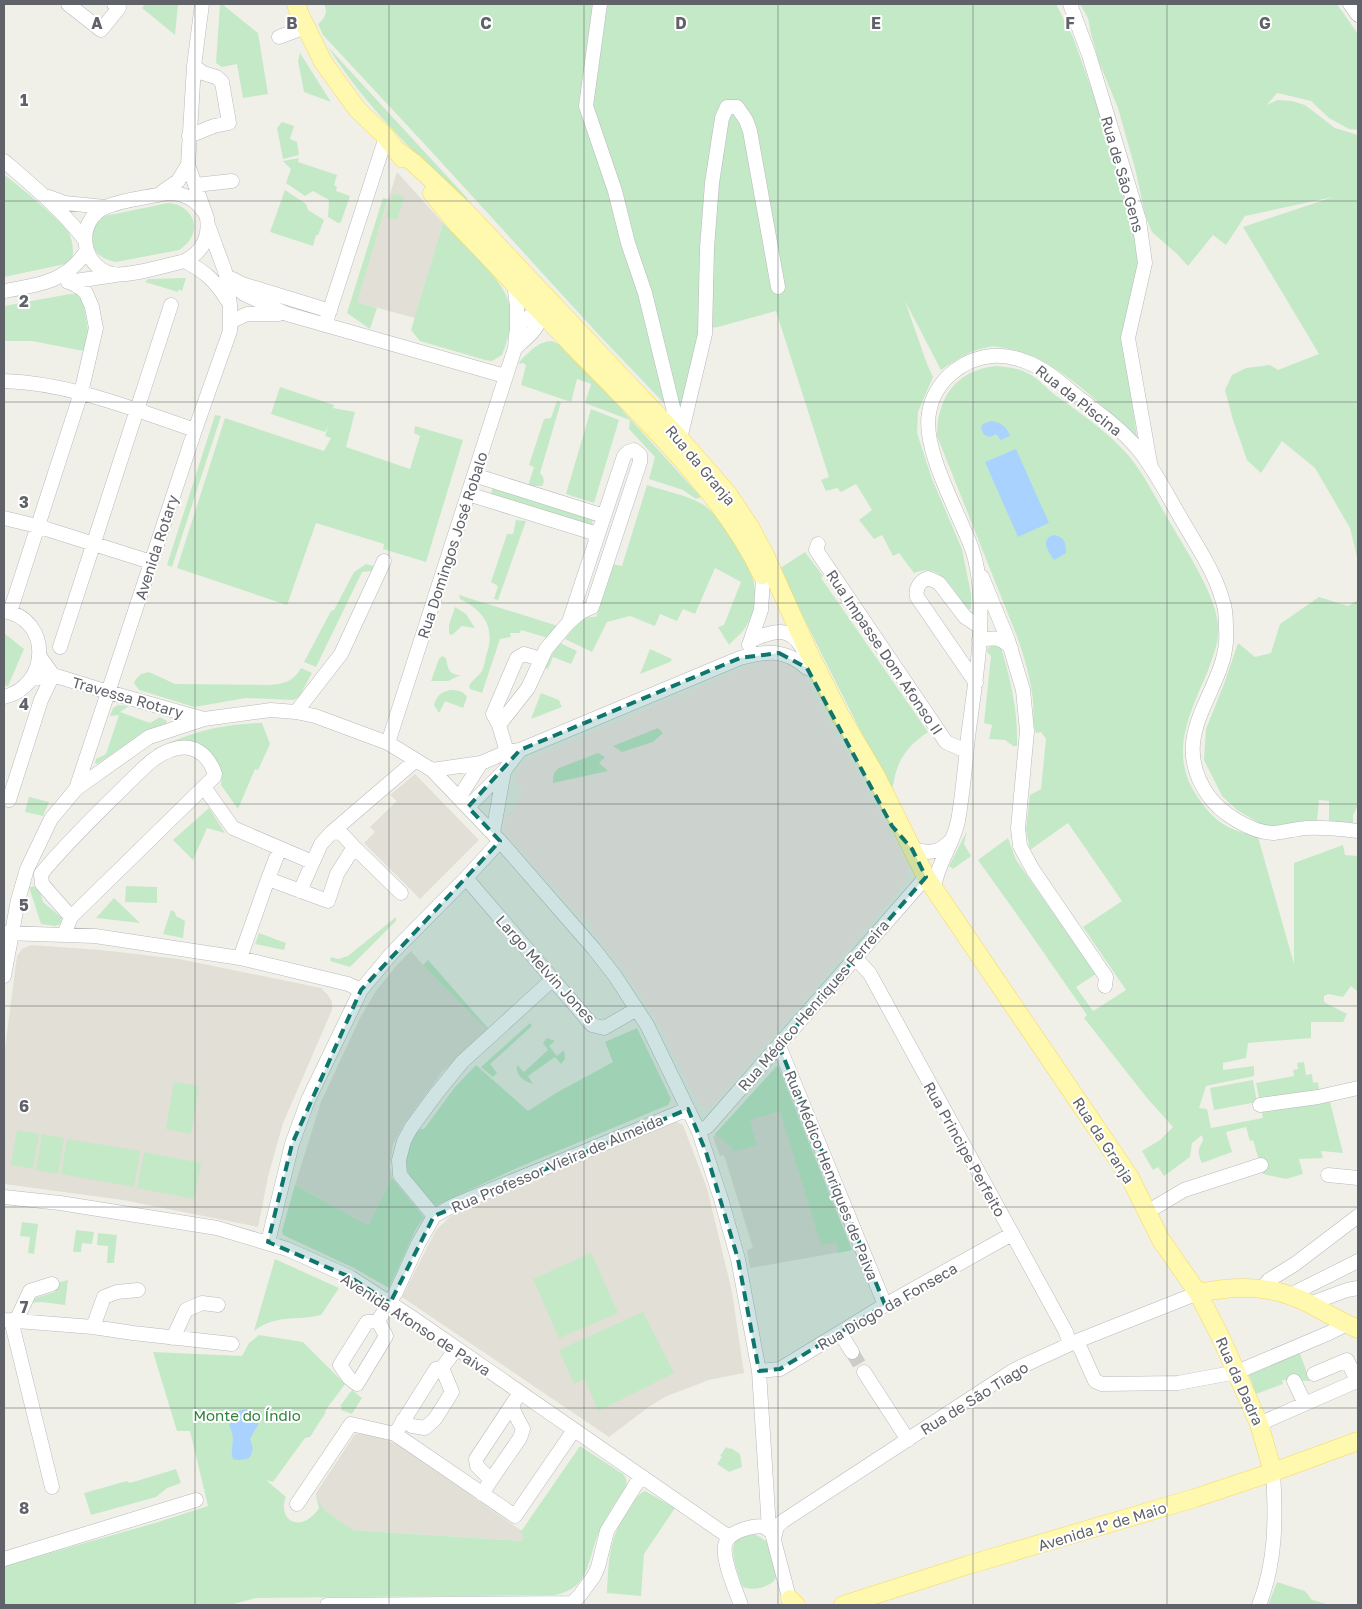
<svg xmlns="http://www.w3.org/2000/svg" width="1362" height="1609" viewBox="0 0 1362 1609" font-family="'Golos Text',sans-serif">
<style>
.education{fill:#e1dfd6}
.medical{fill:#fce9e5}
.green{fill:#c4e9c7}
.water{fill:#aad2ff}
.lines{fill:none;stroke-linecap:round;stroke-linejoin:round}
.minor-tunnel{stroke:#ccccc8;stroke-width:14;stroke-dasharray:14 7;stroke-linecap:butt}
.minor-casing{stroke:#b8b9be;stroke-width:15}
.major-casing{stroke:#f5d85d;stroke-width:19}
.minor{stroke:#fff;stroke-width:14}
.major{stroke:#fff9af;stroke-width:18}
.marked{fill:#0f766e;fill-opacity:0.2;stroke:#0f766e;stroke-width:4;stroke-dasharray:10 6;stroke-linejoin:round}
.grid{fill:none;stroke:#5f6268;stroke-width:1;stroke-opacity:0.55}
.labels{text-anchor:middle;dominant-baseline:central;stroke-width:4;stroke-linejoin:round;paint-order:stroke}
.street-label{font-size:15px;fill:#5f6268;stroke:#fff}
.park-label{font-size:15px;fill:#32823e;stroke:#fff}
.grid-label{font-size:16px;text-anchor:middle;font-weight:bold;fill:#5f6268;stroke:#fff;stroke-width:4;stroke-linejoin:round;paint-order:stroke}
</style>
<rect width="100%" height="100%" fill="#f1f0e8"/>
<path class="education" d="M397,172L443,223L415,318L356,302Z
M415,774L479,840L420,899L364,843L375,832L370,827L397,801L390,795Z
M31,945L101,950L179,959L321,988L328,995L332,1002V1010L283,1123L268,1177L258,1227L123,1200L4,1184V1056L17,956L22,949Z
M411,951L423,965L428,960L488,1028L442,1072L404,1124L393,1144L390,1166L392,1178L368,1225L295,1185L321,1102L360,1018L376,991L396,966Z
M777,1066L852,1250L750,1268L747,1250L753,1248L724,1155L720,1156L713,1137Z
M675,1121L683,1125L707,1188L732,1292L744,1373L709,1380L667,1396L650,1406L609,1437L402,1297L436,1230L451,1216L489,1198Z
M362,1433L379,1437L397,1444L522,1531L520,1533L525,1536V1540L523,1541L353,1530L323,1510L316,1497V1493L355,1434Z"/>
<path class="medical" d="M769,660L789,664L804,677L902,853L908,866V873L904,884L720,1098L713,1105L706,1107L696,1100L658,1023L630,978L591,929L593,925L587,918H582L503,831L506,815L516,808L522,787L515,781L523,762L732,673Z"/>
<path class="green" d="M145,4H178L175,35L142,8Z
M220,4H222L258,33L268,94L243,98L237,64L222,67L216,63Z
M324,4H1056L1073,37L1098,108L1135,232L1140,262L1122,335L1137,437C1101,405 1052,354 1004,348C999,347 993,346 989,347C970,350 956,360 941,370L905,301L927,364L933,377L918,412L917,433L932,479L962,549L971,594V609H967C954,591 941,561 914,573L899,553L893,556L882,535L874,539L859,520L872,510L856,484L841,492L837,488L826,491L821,480L829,477L776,311L718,327L702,329L681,421L598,334L430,150L323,35L318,24C325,18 328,13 324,4Z
M1080,4H1337L1358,34V130L1349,129L1329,118L1311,101L1277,93L1267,105L1277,100L1292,101L1305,105L1335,128L1358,135V561L1350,528L1315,468L1282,441L1261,473L1247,460L1233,420L1225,390L1232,375L1246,368L1270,365L1278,370L1319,354L1243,227L1333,197L1245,216L1226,245L1213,235L1188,266L1177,254L1152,232L1145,215L1136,172L1118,108L1099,62L1091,34L1088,18Z
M328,47L468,199L464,202C415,153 365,106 328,47Z
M300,53L331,102L304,92L298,61Z
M282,122L294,126L290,139L297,142L299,155L283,159L277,128Z
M299,158L298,162L337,175L334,185L337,187L336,191L350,196L341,222L338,223L328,217L329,200L313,191L305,196L286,183L291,169L283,161Z
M4,175C14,181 65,224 69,233C73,242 75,255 70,263L4,277Z
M285,190L306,204L308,210L324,220L318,235H316L313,246L270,232Z
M393,193L404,197L397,220L386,217Z
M383,198L388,199L357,302L377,308L370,329L347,313Z
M168,203C196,205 204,235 179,250L116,262C89,258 83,232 105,216Z
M443,223C456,236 468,249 481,262C512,295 519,311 502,355L492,361L485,360L420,341L411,330Z
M186,278L182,291L179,289L178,292L145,282L148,279Z
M70,294H77L83,301L88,331L84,351L32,341H4V306Z
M552,341L561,345L574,357L701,497L696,499L683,490L649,479L655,457L629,429L630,420L585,403L591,384L577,379L571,402L521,385L526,365L523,363L519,364C521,359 522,359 526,355C535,347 539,342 552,341Z
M996,366C1008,367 1018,368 1029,374C1039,379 1046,388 1055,395C1079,412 1108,432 1128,455C1144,474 1155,497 1168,519C1184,547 1215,593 1218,624C1220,640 1214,653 1209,668C1192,710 1167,752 1197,796C1215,823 1227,829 1258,837L1294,964V863L1343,845L1345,855L1358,856V992L1351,986L1343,997L1328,994L1324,996V1002L1347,1014L1343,1022H1311V1038L1248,1043L1246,1058L1223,1063V1070L1254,1066V1076L1206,1086L1199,1108L1207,1109L1211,1128L1263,1118L1256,1083L1294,1076L1293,1070L1298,1069L1297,1063L1304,1062L1306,1075L1312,1074L1313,1083L1318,1082L1320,1096L1329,1098L1343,1153L1321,1151L1323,1158L1299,1159L1303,1174L1286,1179L1263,1174L1253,1140L1250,1141L1246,1127L1226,1132L1232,1152L1202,1163C1198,1155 1197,1149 1203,1141L1202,1135L1192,1143L1190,1157L1164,1176L1158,1167L1153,1170L1142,1151L1160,1140L1173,1127L1147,1098L1084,1018L1087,1015L1023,923L978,860L1008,838L1016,860L1096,974L1076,987L1093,1011L1126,990L1083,927L1122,901L1068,823L1030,850L1026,830L1030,795L1041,789L1046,739L1041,732L1036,733C1032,723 1034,712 1033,701C1031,680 1025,660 1018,639L937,436C937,398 956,370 996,366Z
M280,387L334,405L333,408L355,412L346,447L410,469L420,436L414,433L415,426L463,440L426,562L383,549L384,544L316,523L287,605L177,568L225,418L324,451L331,438L325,436L328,426L325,432L271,414Z
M557,401L561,402L540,473C544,477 545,482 542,486H528L534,467L529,465L544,419L551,418Z
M591,409L619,420L594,503L566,494Z
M215,415L221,416L172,567L167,565Z
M647,485C665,491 686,495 702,504C715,512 724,526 733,539C752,568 767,598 743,631C739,636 733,640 729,645L718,627L724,625L741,582L715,568L695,614L683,609L677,621L660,614L655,626L630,616L607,622L592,652L565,639C573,630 582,615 596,617L613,564L622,566Z
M493,487L593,519L591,529L490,497Z
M516,520L526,521L498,600L494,599L498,586L491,582L507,534H513Z
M805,552L823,576L821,578L928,732C913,742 901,754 896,772C894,778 894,783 892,788L866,742L779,569Z
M366,564L373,566L372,571L362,572L316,667L304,662L331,611L334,610L354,572Z
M459,595L558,626L548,638L521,630L520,633H510L511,637L500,639L482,693L470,689L469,686C472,680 478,677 482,671C484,667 485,661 486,656C496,629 485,611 460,599Z
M1319,597L1348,606L1358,600V805L1353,815V824L1329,823V801L1319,800L1317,822L1266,827L1237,810L1222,796L1204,760L1206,729L1224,684L1238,643L1255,657L1271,653L1280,624Z
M455,607L466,614L475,628L462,626L452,635L449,634V625Z
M4,633L24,649L8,686L4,685Z
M560,643L577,651L571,664L553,657L548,669L545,668L553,653Z
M993,645L1001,648C1011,680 1018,712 1017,746H1013L1005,740L989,739L992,725L984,723L991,656L987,652L988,648Z
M650,649L672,659L670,662L640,674Z
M442,656L446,658C448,668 448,675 461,675L448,681H431L439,659Z
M301,668L312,673L299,697L293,700L246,698L194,707L139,690L134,683L136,679L141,674L149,672L175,684L269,685C283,684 293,682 301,668Z
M451,690C457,690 464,691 467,697L463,708L445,701L439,713L434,705C437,695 441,692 451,690Z
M541,693L559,700L562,707L531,719Z
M118,705L129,706L120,712L150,723L160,717L167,721L166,724L139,736L97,764L95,763L96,759L106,754L119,715L110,716L113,708Z
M262,723L270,744L258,770L255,769L238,809L221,785C221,781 222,777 221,773C217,755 201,739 182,742C173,743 164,750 157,754L154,749C193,732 219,724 262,723Z
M658,728L663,733L653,742L622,752L613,746Z
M598,753L605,757L599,763L608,771L553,783C553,776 553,773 559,768Z
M29,797L49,802L43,816L25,812Z
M209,808L225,833L207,828L193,860L173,840Z
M967,831L964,844L971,856L953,869L949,866Z
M38,886L43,902L62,918L60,924L55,926L41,924L29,887Z
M126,886L157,887V903L125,902Z
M114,898L140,923L96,918Z
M171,910L175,912L176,916L185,921L183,938L163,934Z
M396,917V921L350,967L330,961L331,957L338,959L348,956Z
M259,933L286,943L284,950L255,944Z
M428,960L481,1021L488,1028L486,1029L423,965Z
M530,1023L532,1026L490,1064L497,1073L493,1077L481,1067Z
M637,1028L671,1099L668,1105L517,1168L435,1206C410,1178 391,1165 420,1129H424L455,1087L476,1065L528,1111L556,1093L613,1062L605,1042Z
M547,1038L555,1041L549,1046L557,1056L564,1050L565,1059L561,1064L555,1057L528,1076L533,1084C524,1082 515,1075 517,1065L524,1072L548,1050L543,1043Z
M777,1066L779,1068L852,1250L838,1253L836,1243L821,1245L780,1111L750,1120L757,1145L733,1152L732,1148L715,1134Z
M1253,1080L1257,1102L1214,1110L1210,1088Z
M174,1082L199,1086L191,1134L166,1129Z
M17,1130L39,1134L33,1169L11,1165Z
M42,1134L64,1138L58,1174L36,1170Z
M67,1139L140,1151L134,1187L61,1174Z
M144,1152L201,1163L194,1199L137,1188Z
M392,1178L424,1217L415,1231L389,1288L354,1268L283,1235L282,1231L295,1185L368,1225Z
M22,1222L38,1224L34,1254L28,1253L30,1237L20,1236Z
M76,1230L94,1232L92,1244L82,1243L81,1252H73Z
M98,1233L117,1235L114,1263H107L108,1246L97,1245Z
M591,1253L618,1313L559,1338L533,1279Z
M275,1259L339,1288L321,1315C296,1321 276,1314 254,1331Z
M68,1280L65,1305L41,1302L31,1303L35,1298L55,1292L57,1283Z
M643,1312L674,1373L598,1411L585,1379L574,1384L559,1350Z
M259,1335L303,1342L345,1384L325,1411L326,1412L310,1437L305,1438L273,1482L266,1480L286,1497C278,1516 294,1531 311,1517C314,1515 317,1511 319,1508L316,1497L324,1510L353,1530L523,1541L524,1536L520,1533L580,1446L623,1474C627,1479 627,1482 626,1487C616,1501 607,1515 600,1530C587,1557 592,1588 555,1595L256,1598L230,1605H4V1566L155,1523L208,1506L190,1431H177L153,1352L242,1356L249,1343Z
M1299,1351L1310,1381L1282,1380L1283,1384L1256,1394L1248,1373Z
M352,1390L362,1398L352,1414L341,1410L342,1407L340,1406Z
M726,1447L730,1449L731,1448L740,1454L742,1467L729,1472L717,1464L722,1457L720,1456Z
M176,1469L181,1483L167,1488L156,1497L91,1515L84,1493L127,1481L130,1483Z
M645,1491L675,1508L644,1554L641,1596L607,1593C609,1558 608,1538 630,1508C634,1501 638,1494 645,1491Z
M753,1533L768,1542C773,1558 787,1578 766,1586C758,1589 751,1590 743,1587L741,1583C738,1571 725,1545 741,1536C744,1534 749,1534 753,1533Z
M1277,1582L1305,1591L1312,1600L1330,1605H1268Z"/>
<path class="water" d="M991,421C1001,422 1007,427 1010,436L1001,440L996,434L990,437L984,435L981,428L983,424Z
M1016,449L1049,523L1018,537L985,462Z
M1053,535C1065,536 1066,544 1066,553L1054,560C1048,551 1040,540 1053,535Z
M245,1409L255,1413L259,1423L250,1439C253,1447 254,1451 249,1458C225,1465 233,1453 233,1437C232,1433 231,1429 229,1425L237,1412Z"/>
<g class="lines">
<path class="minor-tunnel" d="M852,1352L864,1372"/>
<g class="minor-casing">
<path id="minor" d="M68,4L101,30L119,8L114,4
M600,4L586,106L615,191L628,243L645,293L680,436
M1070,4L1089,55L1139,220L1145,263L1128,338L1150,463
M1350,4L1358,15
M279,37L306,27
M189,136L214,126L229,123L222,82L216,77L203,73L194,66
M4,161C33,186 62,210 85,240
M188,165L207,218C210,238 202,252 185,261C167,265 129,277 113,274C80,267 75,220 106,207C124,199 147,198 166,193C183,192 195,198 204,212
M195,185L232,181
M162,192L178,181L188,165L194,66L202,4
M49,197L65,203L105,207
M185,261C205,272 215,280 227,300
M226,275L236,287L244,294L287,314L505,376
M233,279L242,284L330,311
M68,282L116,275
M514,283L517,306V329
M4,291C38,285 67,282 87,250
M230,322L247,314H279
M325,325L386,137
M515,348C529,336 543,326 541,307
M4,381C70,383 133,409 195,430
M680,439L705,334L707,248L712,183L722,118L727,107H737L746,120L750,131L778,287
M474,475L604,516
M468,494L597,534
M4,518L37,526L151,562
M818,544L816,550L946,742L966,751
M982,577L1008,640L1023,690L1027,731L1018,828L1020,846L1033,870L1106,977L1105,986
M4,611C52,619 50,686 4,697
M10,612L81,393L96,328L92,307L86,293L82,289L70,282
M751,640C772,632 789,624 802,648
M979,640C994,638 1000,636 1011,648
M749,645L761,610L763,579
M60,647L171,305
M32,679L53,675L108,692L204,719
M976,683L917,597C915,588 920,581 928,578L939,583L965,617L980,627
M296,712L341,654L384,561
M499,725L528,688L546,649L569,622L581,612L592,607L640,462V455L634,450L628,452L624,456L569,622
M388,743L515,348C516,342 515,333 518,328C524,317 536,311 548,314
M507,752L499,725L493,714L517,658L524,654L540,659
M432,770L481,763
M204,787L233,828L312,862
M76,789L195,430L230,331V305L226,274L208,225
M459,798L481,763L507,752L520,750L740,658C766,651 784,648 807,668
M9,800L41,700L53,675L40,657
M468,807L504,771
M332,832L416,760
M493,833L504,771L520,750
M354,847L401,893
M912,849C927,853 938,854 949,842
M466,878L592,1025L604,1028L637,1009
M268,879L280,848
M934,888C937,864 953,845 958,821C963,793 965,765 968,737C974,689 983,641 980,594C979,578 977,563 972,549C959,513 922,450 929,413C934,382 961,359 992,356C1003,355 1014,357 1024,361C1045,368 1062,384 1078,397C1099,413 1120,428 1137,448C1154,468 1166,493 1179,515C1194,542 1215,571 1223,602C1226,610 1226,620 1226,628C1232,688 1163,730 1208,795C1220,813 1252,833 1274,833C1284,832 1295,829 1306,828C1324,827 1341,829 1358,831
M4,933L95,936L240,958L348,984L361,990
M64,935L71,917L214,777L215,774C208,754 193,742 171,750C153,756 140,772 126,785C97,814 67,842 41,874L42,884L71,917
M855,957L870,974L1066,1332L1070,1344
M240,958L268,879L328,901L337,874L354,847L341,833L332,832L321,844L300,891
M4,976L18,900L27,869L51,819L76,789L149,737L204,719L271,710L296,712L315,716L388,743L432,770L500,841L594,949L615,976L647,1025L699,1132L721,1199L738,1259L759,1371L769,1529
M779,1046L885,1305
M1260,1105L1318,1097L1358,1088
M699,1132L708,1126L926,877
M1328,1175L1358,1178
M4,1197L60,1203L217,1228L287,1249L350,1277L407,1314L729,1537
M1147,1212L1184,1190L1261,1165
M434,1216L400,1175L399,1160L404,1141L411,1128L436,1094L462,1062L553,979
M268,1242L292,1144L308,1100L361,990L392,953L466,878L500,841
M1262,1288L1269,1280L1295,1264L1358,1216
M1292,1296L1298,1291L1358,1261
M1309,1304L1347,1290L1358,1288
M4,1320L93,1327L133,1333L232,1344
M11,1320L52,1487
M16,1321L30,1291L52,1284
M378,1321L386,1336L357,1384L349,1378L340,1365L367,1322L378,1321L396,1292L418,1244L434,1216L452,1206L688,1109
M93,1327L104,1297L117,1292L138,1290
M840,1333L852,1352
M173,1338L186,1310L202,1303L218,1305
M1077,1341L1095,1381L1102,1384L1178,1383L1237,1372L1329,1333L1347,1324
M759,1371L780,1369L885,1305L1012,1234
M864,1372L908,1440
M1294,1381L1305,1404
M403,1420L412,1426L425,1428L435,1419L452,1392L442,1368
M1259,1424L1357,1381L1347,1360L1314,1374
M395,1434L436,1369L442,1368L456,1349
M491,1480L520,1438L523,1429L514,1412L513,1403L516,1399
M482,1494L491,1480L477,1466L476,1459L513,1403
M297,1504L351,1424L395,1434L515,1516L574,1430
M774,1538L777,1527L783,1521L1014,1370L1077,1341L1198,1293
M4,1559L196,1500
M327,1605L572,1603L580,1595L594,1576L598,1567L607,1531L641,1476
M741,1605C736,1591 720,1556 726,1542C730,1534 740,1530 748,1528C758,1525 765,1525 772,1533L791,1605
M1259,1605C1276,1562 1276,1519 1273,1472"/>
</g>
<g class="major-casing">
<path id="major" d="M296,4L300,15L323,62L357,109L386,137L402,158
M395,149L414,163L465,211L680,439L728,494L750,527L764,553L808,651L840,715L876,776L926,877L1129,1176L1161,1240L1198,1293L1221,1338L1259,1424L1273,1472
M432,193L458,225C501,269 543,315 586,359C647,421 725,496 762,575
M1198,1293C1237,1285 1274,1285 1310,1304C1326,1313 1342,1322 1358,1329
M790,1599L796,1605
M843,1605L968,1565L1195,1498L1273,1472L1358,1441"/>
</g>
<use href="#minor" class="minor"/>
<use href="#major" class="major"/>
</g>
<path class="marked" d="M779,653L807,668L892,826L912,849L926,877L779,1046L885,1305L780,1369L759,1371L738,1259L706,1152L688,1109L434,1216L390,1303L350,1277L268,1242L292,1144L361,990L500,841L468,807L520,750L740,658Z"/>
<path class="grid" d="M195,4V1605M389,4V1605M584,4V1605M778,4V1605M973,4V1605M1167,4V1605M4,201H1358M4,402H1358M4,603H1358M4,804H1358M4,1006H1358M4,1207H1358M4,1408H1358"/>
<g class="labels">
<g class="street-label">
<text transform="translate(1123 174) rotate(74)">Rua de São Gens</text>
<text transform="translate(1079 400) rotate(38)">Rua da Piscina</text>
<text transform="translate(701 465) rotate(50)">Rua da Granja</text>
<text transform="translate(452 545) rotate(-72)">Rua Domingos José Robalo</text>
<text transform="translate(156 547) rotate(-72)">Avenida Rotary</text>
<text transform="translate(885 652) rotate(56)">Rua Impasse Dom Afonso II</text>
<text transform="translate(128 697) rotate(16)">Travessa Rotary</text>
<text transform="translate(546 969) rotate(48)">Largo Melvin Jones</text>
<text transform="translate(813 1005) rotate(-49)">Rua Médico Henriques Ferreira</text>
<text transform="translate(1104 1140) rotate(57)">Rua da Granja</text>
<text transform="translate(965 1149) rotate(61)">Rua Principe Perfeito</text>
<text transform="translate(557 1163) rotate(-23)">Rua Professor Vieira de Almeida</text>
<text transform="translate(832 1175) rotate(68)">Rua Médico Henriques de Paiva</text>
<text transform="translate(887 1306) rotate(-30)">Rua Diogo da Fonseca</text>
<text transform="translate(416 1324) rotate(33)">Avenida Afonso de Paiva</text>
<text transform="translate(1240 1381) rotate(66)">Rua da Dadra</text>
<text transform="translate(974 1398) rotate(-32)">Rua de São Tiago</text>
<text transform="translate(1102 1526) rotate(-17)">Avenida 1º de Maio</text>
</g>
<g class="park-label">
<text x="247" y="1415">Monte do Índio</text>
</g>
</g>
<g class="grid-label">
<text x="97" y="29">A</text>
<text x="292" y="29">B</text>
<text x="486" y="29">C</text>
<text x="681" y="29">D</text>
<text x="876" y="29">E</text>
<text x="1070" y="29">F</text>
<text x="1265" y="29">G</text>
<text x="24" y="106">1</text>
<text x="24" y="307">2</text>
<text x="24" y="508">3</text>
<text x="24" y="710">4</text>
<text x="24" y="911">5</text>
<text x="24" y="1112">6</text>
<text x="24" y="1313">7</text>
<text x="24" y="1514">8</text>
</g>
<rect width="1362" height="1609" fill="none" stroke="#5f6268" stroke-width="10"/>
</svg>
